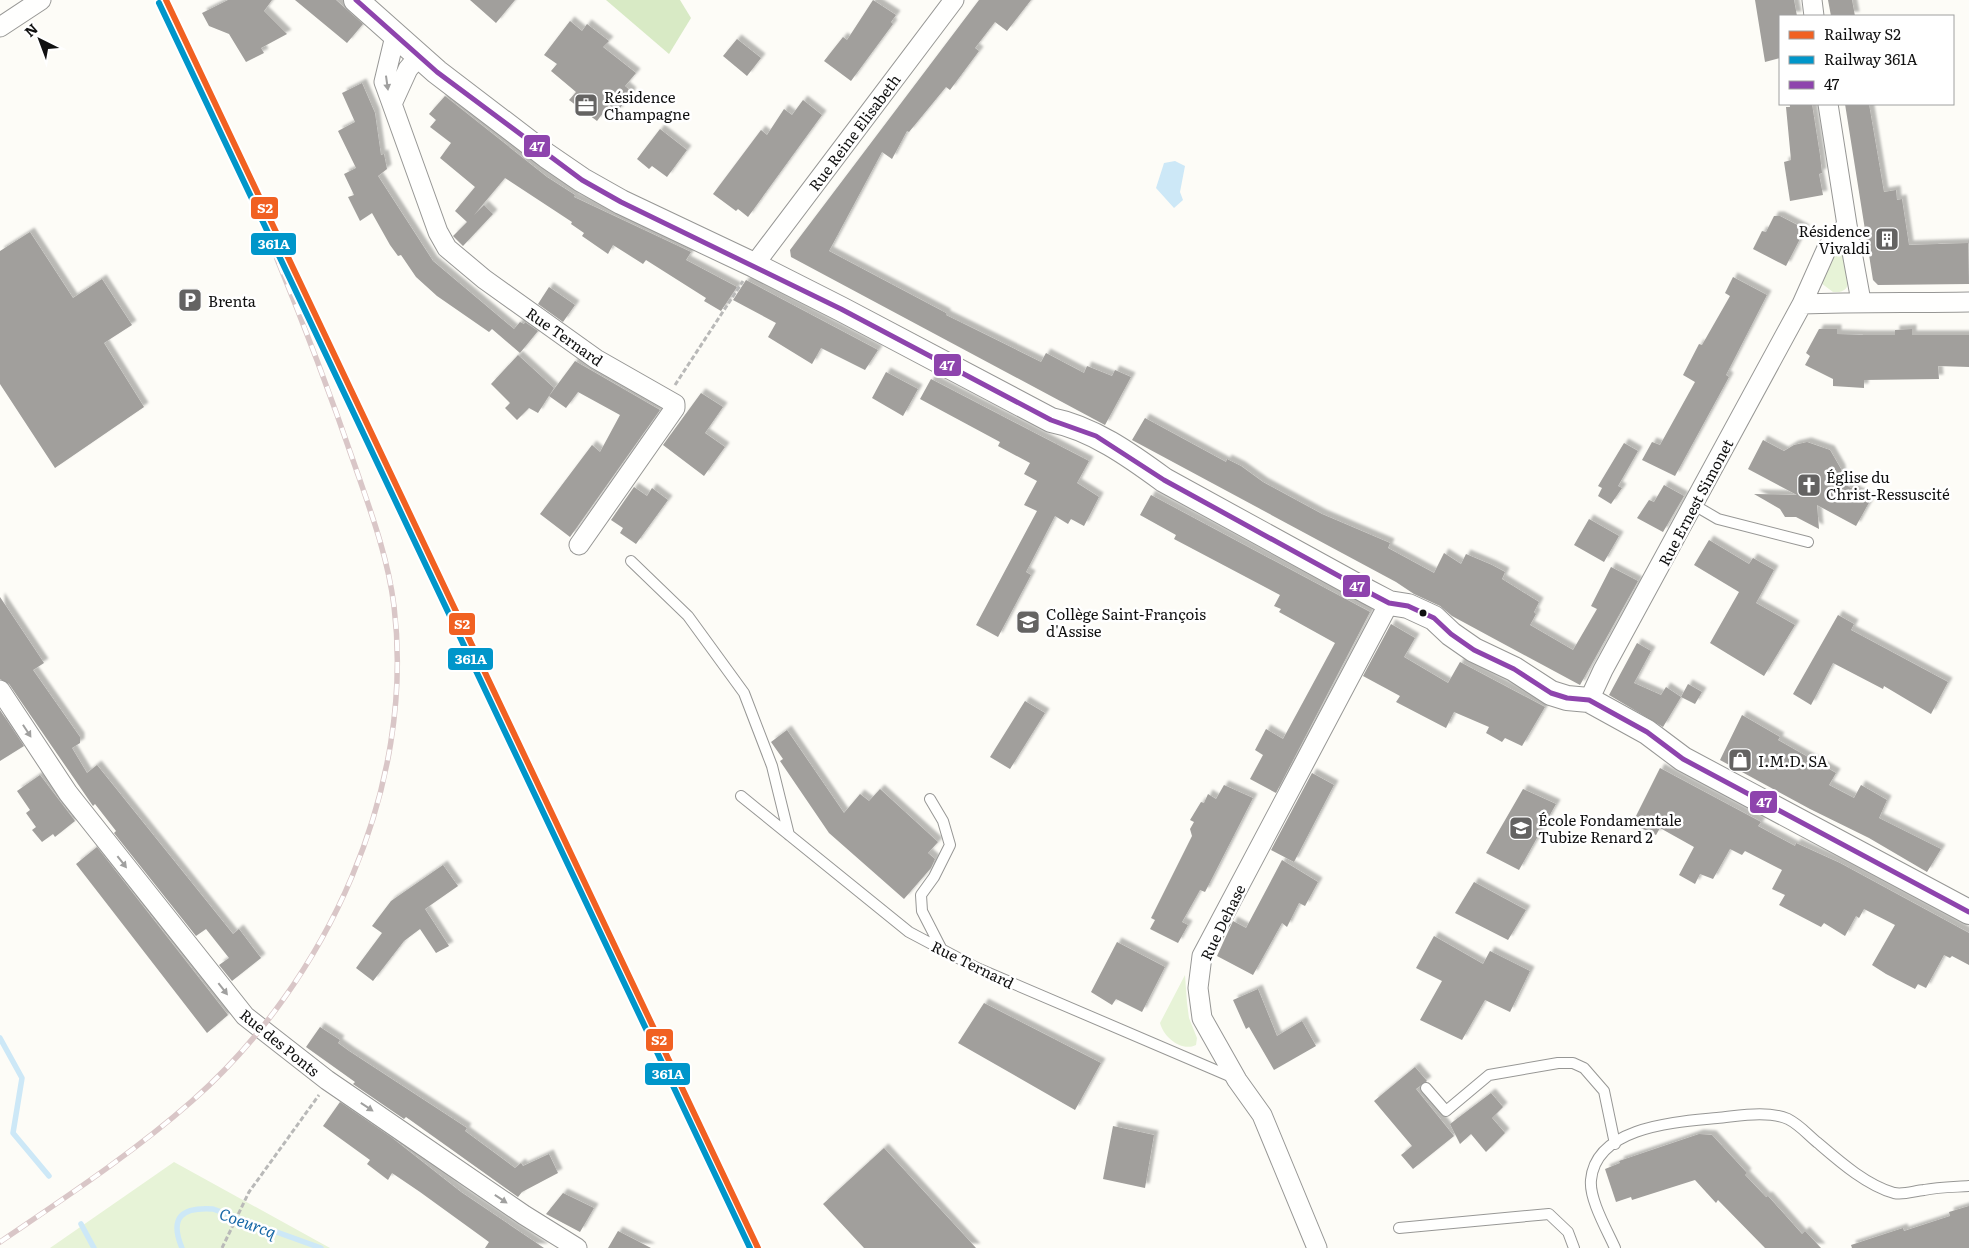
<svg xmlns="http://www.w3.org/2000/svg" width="1969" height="1248" viewBox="0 0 1969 1248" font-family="Literata,serif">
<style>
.green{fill:#e7f3d7}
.forest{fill:#d8eac5}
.water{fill:#cde8f7}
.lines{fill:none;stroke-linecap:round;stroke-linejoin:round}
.stream{stroke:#cde8f7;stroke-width:5.5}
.building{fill:#a19f9c;filter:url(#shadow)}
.service-casing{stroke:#979795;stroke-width:12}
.minor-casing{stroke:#979795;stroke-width:21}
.tertiary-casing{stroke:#979795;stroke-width:26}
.path{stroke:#b9b9b8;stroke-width:3;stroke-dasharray:5 2.5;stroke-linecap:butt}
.service{stroke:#fffffe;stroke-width:10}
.minor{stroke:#fffffe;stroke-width:19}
.tertiary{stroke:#fffffe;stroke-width:24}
.rail-casing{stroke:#d9c6c7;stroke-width:5.5}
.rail{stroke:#fff;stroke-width:4;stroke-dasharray:11;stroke-linecap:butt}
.bus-1-casing{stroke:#fff;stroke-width:9}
.bus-1{stroke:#8e44ad;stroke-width:5}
.rail-1-casing{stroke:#fff;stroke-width:10}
.rail-2-casing{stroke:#fff;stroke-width:10}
.rail-1{stroke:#f16122;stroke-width:6}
.rail-2{stroke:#0096ca;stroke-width:6}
.oneway{fill:#a0a09f}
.bus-dot{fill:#111;stroke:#fff;stroke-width:2}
.labels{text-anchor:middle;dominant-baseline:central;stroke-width:5;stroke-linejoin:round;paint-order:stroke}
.poi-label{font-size:15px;fill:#111;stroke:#fff;text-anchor:start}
.street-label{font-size:15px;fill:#111;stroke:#fff}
.water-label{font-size:16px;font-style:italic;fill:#1768a6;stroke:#fff}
.line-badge{stroke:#fff;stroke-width:2}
.badge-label{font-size:14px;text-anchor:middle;font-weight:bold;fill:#fff}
</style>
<defs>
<filter id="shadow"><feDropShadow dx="4.5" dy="-4.5" stdDeviation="1" flood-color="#0004"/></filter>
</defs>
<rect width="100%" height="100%" fill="#fdfcf7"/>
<path class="green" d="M1833,252L1844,254C1847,269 1857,294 1833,292L1821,283Z
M1185,975L1187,1003L1189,1018L1197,1038L1196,1045C1182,1052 1164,1038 1160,1023Z
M174,1162L330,1248H50Z"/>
<path class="forest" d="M606,0H680L691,18L669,54Z"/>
<path class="water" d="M1175,161L1185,166L1180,192L1183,200L1174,208L1156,188L1164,163Z"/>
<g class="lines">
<path class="stream" d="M0,1038L22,1078L13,1133L49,1176
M81,1224L94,1248
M182,1248C169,1217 182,1207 213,1209L321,1248"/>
</g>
<path class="building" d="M228,0H272L264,11L287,34L261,48L264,53L246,62L229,34L209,26L202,13Z
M295,0H336L363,24L347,43Z
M470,0H515L496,23Z
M873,0L896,15L891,22L893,24L851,81L824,61L843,37L847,40Z
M979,0H1031L1007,31L995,22L975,48L979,51L950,90L946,87L909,132L907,131L892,159L882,152L829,251L946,313V315L1041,362L1046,353L1084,373L1087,366L1112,376L1115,370L1131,377L1105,425L791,257L790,250Z
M1755,0H1794L1797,16H1780V58L1765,62Z
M1828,0H1852L1855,16H1831Z
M570,21L582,31L587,24L609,41L603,47L636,73L625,86L632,92L617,112L609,105L597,121L569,100L576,92L551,71L557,64L544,55Z
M737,39L761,58L747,76L723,56Z
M362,83L375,113L381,155L384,154L387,169L378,176L433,261L514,329L520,322L524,324L525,322L538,331L520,353L492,329L489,332L437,296L416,277L401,255L398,256L390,245L372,213L360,221L348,197L354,195L344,174L356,168L338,131L355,122L342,93Z
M445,96L547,177L575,195L574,197L691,252L686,260L737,287L721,311L704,301L706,298L646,260L643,264L613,245L608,254L582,236L584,233L571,224L572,222L505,178L474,215L484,205L493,214L463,246L453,236L467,222L455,211L475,187L440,158L451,143L430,127L436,120L429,114Z
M803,100L822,115L748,217L738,209L736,211L713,194L761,130L767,135L784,109L792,115Z
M1790,104H1812L1820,155L1822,173L1819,174L1823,195L1790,201L1784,162L1791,160L1786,107H1790Z
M1845,104H1869L1884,192L1896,190L1897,200L1902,199L1909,245L1968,243L1969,284L1878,285L1873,280Z
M660,129L687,150L667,177L652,166L649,169L637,159Z
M1774,216H1780L1805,229L1786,266L1753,249L1762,231L1766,232Z
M30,232L73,298L102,279L132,325L104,343L144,407L55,468L0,384V251Z
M1733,277L1767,295L1726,375L1729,377L1675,476L1642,460L1652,442L1660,445L1695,382L1683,375L1699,344L1702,345L1730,296L1725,293Z
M746,280L878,350L865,370L821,348L812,364L768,337L776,323L733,300Z
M549,287L575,305L563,322L538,304Z
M1819,329H1837V334L1863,335H1895V330L1912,329V335H1969V367L1938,366L1939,379L1864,380V388L1833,386V379L1805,365L1810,356L1806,353Z
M518,355L554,388L538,413L529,408L517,420L505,408L510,403L491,384Z
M575,361L660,410L570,537L540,514L592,445L600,452L620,415L578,392L566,408L549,396Z
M886,372L918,389L903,416L872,398Z
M931,379L1089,461L1077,483L1099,497L1084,526L1071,519L1068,524L1055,516L1026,572L1031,575L998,637L976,625L1037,511L1024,505L1037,481L1024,474L1030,463L998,446L1000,442L920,399Z
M701,393L723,407L705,433L725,447L704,476L663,445Z
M1145,418L1226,462L1227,459L1241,466L1263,482L1322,514L1390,543L1388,548L1434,573L1444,553L1461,564L1466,554L1492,565L1505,572L1502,579L1539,602L1534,612L1536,614L1530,625L1573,650L1597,609L1591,606L1611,567L1638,581L1580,685L1452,616L1440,606L1414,594L1396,582L1132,440Z
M1763,440L1784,451L1794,445L1807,442L1830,450L1841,469L1842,483L1871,499L1856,526L1817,505L1819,529L1796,517H1785L1780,509L1754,494L1797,495L1748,469Z
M1624,443L1638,451L1618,486L1622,488L1611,504L1598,496L1602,488L1598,486Z
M1664,485L1684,496L1663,532L1637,518L1649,500L1654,502Z
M634,487L647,496L652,488L668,500L636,544L620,533L623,528L611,520Z
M1151,495L1370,612L1276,793L1250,779L1263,755L1255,750L1266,729L1283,739L1335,643L1279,612L1281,609L1274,606L1280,595L1174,539L1176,535L1140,515Z
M1589,519L1619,536L1604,562L1574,545Z
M1709,540L1749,564L1753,558L1774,570L1756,603L1795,625L1764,676L1710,643L1739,592L1694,565Z
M0,597L44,663L33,670L80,737V743L72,748L87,773L97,765L233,934L239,929L261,958L232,981L219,965L229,958L206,929L196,936L114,833L116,831L95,804L93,806L9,684L0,679Z
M1838,615L1854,624L1851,630L1948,682L1931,714L1884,686L1883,689L1833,663L1811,705L1793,694Z
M1391,624L1415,638L1404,657L1448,683L1460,662L1545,707L1522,746L1505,738L1502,742L1486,733L1489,727L1454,712L1446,728L1396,702L1400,696L1363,676Z
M1637,643L1651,651L1634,683L1661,695L1666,687L1681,697L1663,727L1609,695Z
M1688,684L1702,692L1695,704L1681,697Z
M1025,701L1045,713L1010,769L990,757Z
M0,710L24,746L0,761Z
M1742,715L1780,737L1778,740L1836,773L1829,785L1854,798L1861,785L1887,800L1879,818L1941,849L1927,872L1869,838L1810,809L1720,760Z
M787,730L844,813L860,794L869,801L880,789L938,842L928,853L935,859L931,868L904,899L829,833L780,761L783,759L771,742Z
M1660,768L1761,822L1758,826L1795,846L1796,843L1840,863L1969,933V965L1952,956L1950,958L1944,955L1926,988L1918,984L1915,989L1886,974L1872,965L1895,925L1864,909L1859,918L1856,916L1845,936L1824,923L1821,927L1779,905L1785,895L1772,889L1782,870L1745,851L1742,855L1730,849L1713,879L1700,874L1695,884L1679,875L1694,847L1660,828L1656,835L1632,824Z
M1312,773L1334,785L1294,862L1271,850Z
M40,775L75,821L55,837L53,834L42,842L32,830L36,827L26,813L30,810L17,791Z
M1224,785L1253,798L1205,892L1200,890L1182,922L1188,925L1178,943L1150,929L1155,920L1151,918L1192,836L1190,829L1194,822L1190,820L1201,802L1204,803L1208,794L1216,799Z
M1523,789L1556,804L1519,870L1486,853Z
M97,847L228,1015L207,1033L76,864Z
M1282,860L1318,882L1305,906L1299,903L1287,927L1282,923L1253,975L1217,956L1233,921L1246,928Z
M443,865L458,886L425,909L449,946L436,953L420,929L404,941L373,981L356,968L382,933L372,926L391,901Z
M1474,882L1526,910L1508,940L1455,913Z
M1434,936L1483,964L1490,951L1530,971L1510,1012L1485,1000L1462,1040L1420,1020L1442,981L1416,968Z
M1117,942L1165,967L1142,1012L1116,999L1112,1005L1091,992Z
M1258,989L1277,1036L1302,1021L1316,1046L1274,1070L1249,1027L1246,1029L1233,1000Z
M984,1003L1101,1063L1075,1110L958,1043Z
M320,1027L340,1040L338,1043L349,1051L467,1128L465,1131L515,1168L521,1163L523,1166L549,1154L558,1173L522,1192L518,1197L406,1117L404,1119L353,1084L355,1082L306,1047Z
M1415,1067L1427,1081L1416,1089L1454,1136L1413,1169L1401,1155L1412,1146L1374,1101Z
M1491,1093L1503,1107L1492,1118L1505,1133L1486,1152L1471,1134L1460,1144L1450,1124Z
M340,1102L391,1137L461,1192L544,1248H485L489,1242L420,1192L392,1173L388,1180L367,1164L370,1160L323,1126Z
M1113,1126L1154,1135L1145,1188L1103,1179Z
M1699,1134L1712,1135L1747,1173L1745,1175L1766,1197L1768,1196L1802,1234L1805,1231L1821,1248H1765L1718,1200L1716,1203L1695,1180L1632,1200L1631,1197L1616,1202L1605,1169L1620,1163L1619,1161Z
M884,1148L976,1248H864L823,1204Z
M563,1193L594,1208L580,1232L546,1214Z
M1969,1206V1248H1852L1851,1245L1903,1228L1904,1231L1950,1216L1949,1212Z
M618,1231L651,1248H608Z"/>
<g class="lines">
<g class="service-casing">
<path id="service" d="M1694,505L1718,519L1808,542
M631,561L688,616L744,693L772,766L789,835
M741,796L909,932L977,968L1234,1078
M930,799L943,821L950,845L934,877L921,895L922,911L942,950
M1426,1088L1446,1111L1489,1075L1558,1063H1573L1584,1068L1604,1091L1615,1144
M1399,1228L1549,1214L1568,1232L1574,1248
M1615,1248C1607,1230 1589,1199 1591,1180C1596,1126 1677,1122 1717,1118C1739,1116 1766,1110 1788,1119C1800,1125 1808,1135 1818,1143C1839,1161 1866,1185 1894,1193C1904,1195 1914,1191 1924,1190C1938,1187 1954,1187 1969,1186"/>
</g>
<g class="minor-casing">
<path id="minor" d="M1812,0L1814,16
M0,27L41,0
M395,36L384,82L392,104L408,69L419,56
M392,104L438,232L447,248L484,279L596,359L675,404V408L579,545
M1828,104L1847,225
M754,265L954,0
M1861,301L1847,225L1827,248L1802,304C1858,302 1913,303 1969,302
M0,690L68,793L245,1016L327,1080L524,1215L577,1248
M1589,700L1603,670L1802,304
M1317,1248L1262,1115L1237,1080L1202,1018L1198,988L1202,956L1389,603"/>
</g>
<g class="tertiary-casing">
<path id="tertiary" d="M356,0L437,72L547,156L582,180L621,202L754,265L841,309L1051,420C1092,428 1130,455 1164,480L1368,592L1389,603L1408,606L1434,618L1451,634L1474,650L1514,669L1551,693L1567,698L1589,700L1647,732L1683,759L1969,912"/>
</g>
<path class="path" d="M675,385L743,281
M222,1248L249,1192L319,1095"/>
<use href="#service" class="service"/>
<use href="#minor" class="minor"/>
<use href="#tertiary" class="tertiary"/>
<g class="rail-casing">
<path id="rail" d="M0,1242C66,1197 133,1153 192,1101C327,982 416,787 394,606C388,558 371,512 355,466C331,396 305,327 277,259"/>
</g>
<use href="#rail" class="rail"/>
<g class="bus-1-casing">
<path id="bus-1" d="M356,0L437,72L582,180L621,202L841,309L1051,420L1096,436L1164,480L1368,592L1389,603L1408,606L1434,618L1451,634L1474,650L1514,669L1551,693L1567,698L1589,700L1647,732L1683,759L1969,912"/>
</g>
<use href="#bus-1" class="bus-1"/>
<g class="rail-1-casing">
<path id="rail-1" d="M166,0L758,1248"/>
</g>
<g class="rail-2-casing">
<path id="rail-2" d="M159,3L750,1248"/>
</g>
<use href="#rail-1" class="rail-1"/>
<use href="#rail-2" class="rail-2"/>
</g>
<defs><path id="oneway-solid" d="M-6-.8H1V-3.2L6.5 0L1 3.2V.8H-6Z" transform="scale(1.25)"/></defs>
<g class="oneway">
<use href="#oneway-solid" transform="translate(387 83) rotate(82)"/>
<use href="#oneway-solid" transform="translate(27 731) rotate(57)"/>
<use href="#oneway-solid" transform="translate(122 862) rotate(52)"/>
<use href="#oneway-solid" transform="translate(223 989) rotate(52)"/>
<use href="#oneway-solid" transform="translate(367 1107) rotate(34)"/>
<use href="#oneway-solid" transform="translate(501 1199) rotate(34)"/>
</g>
<defs>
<g id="office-square" transform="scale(1.25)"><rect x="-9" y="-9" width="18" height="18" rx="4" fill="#646362" stroke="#fff"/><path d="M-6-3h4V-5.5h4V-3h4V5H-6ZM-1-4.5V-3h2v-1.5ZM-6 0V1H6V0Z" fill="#fff"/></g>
<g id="building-square" transform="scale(1.25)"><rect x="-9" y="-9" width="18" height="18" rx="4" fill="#646362" stroke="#fff"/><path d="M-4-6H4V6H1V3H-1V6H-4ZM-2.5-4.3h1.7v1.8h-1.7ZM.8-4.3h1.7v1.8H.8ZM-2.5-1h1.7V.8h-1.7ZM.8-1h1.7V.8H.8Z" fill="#fff"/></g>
<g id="parking-square" transform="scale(1.25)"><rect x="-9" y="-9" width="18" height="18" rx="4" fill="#646362" stroke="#fff"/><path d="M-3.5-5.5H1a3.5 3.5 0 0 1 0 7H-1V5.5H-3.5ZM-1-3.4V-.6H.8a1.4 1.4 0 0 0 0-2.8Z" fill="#fff"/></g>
<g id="church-square" transform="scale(1.25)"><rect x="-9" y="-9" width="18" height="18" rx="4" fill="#646362" stroke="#fff"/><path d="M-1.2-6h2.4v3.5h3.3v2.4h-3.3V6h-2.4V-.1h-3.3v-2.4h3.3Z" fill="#fff"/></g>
<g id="school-square" transform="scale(1.25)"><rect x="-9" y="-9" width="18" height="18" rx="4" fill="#646362" stroke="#fff"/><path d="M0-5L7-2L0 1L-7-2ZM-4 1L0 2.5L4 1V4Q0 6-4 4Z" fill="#fff"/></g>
<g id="shop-square" transform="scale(1.25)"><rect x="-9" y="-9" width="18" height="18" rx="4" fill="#646362" stroke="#fff"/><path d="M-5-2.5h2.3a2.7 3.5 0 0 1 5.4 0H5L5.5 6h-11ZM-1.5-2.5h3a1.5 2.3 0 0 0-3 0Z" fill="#fff"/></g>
</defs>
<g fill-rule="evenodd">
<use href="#office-square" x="586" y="105"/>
<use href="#building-square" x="1887" y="239"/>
<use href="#parking-square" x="190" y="300"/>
<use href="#church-square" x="1809" y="485"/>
<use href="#school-square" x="1028" y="622"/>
<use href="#shop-square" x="1740" y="760"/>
<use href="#school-square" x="1521" y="828"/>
</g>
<circle class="bus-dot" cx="1423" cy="613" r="4.5"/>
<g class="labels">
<g class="poi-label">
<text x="604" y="96">Résidence<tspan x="604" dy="17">Champagne</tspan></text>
<text x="1870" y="230" text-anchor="end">Résidence<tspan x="1870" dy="17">Vivaldi</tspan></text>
<text x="208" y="300">Brenta</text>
<text x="1826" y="476">Église du<tspan x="1826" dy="17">Christ-Ressuscité</tspan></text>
<text x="1046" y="613">Collège Saint-François<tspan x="1046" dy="17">d'Assise</tspan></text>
<text x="1758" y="760">I.M.D. SA</text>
<text x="1538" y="819">École Fondamentale<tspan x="1538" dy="17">Tubize Renard 2</tspan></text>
</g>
<g class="street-label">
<text transform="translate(854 132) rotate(-53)">Rue Reine Elisabeth</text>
<text transform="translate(565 336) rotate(35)">Rue Ternard</text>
<text transform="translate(1695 502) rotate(-62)">Rue Ernest Simonet</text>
<text transform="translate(1222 922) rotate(-64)">Rue Dehase</text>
<text transform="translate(973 964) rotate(26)">Rue Ternard</text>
<text transform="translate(280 1042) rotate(39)">Rue des Ponts</text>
</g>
<g class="water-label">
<text transform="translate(248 1222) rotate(20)">Coeurcq</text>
</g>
</g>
<g class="line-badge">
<rect x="523" y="134" width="28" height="24" rx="5" fill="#8e44ad"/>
<rect x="250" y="196" width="29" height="24" rx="5" fill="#f16122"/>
<rect x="250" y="232" width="47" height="24" rx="5" fill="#0096ca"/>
<rect x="933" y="353" width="29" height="24" rx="5" fill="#8e44ad"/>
<rect x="1342" y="574" width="29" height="24" rx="5" fill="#8e44ad"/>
<rect x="448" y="612" width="28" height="24" rx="5" fill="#f16122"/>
<rect x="447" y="647" width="47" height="24" rx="5" fill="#0096ca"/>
<rect x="1749" y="790" width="29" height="24" rx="5" fill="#8e44ad"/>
<rect x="645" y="1028" width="29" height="24" rx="5" fill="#f16122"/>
<rect x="644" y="1062" width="47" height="24" rx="5" fill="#0096ca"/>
</g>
<g class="badge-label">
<text x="537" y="151">47</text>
<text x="265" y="213">S2</text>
<text x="274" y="249">361A</text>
<text x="947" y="370">47</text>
<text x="1357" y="591">47</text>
<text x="462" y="629">S2</text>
<text x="471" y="664">361A</text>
<text x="1764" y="807">47</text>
<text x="659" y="1045">S2</text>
<text x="668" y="1079">361A</text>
</g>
<rect x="1779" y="15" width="175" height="90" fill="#ffffff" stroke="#a0a0a0"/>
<rect x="1789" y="31" width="25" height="8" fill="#f16122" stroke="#a0a0a0"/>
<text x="1824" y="40" font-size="15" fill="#111111">Railway S2</text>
<rect x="1789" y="56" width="25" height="8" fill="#0096ca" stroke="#a0a0a0"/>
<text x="1824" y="65" font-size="15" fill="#111111">Railway 361A</text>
<rect x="1789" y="81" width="25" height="8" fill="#8e44ad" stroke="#a0a0a0"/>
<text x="1824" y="90" font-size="15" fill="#111111">47</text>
<g transform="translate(40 40) rotate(318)" stroke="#ffffff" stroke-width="4" paint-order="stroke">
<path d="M0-4L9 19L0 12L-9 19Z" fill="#111111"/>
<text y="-8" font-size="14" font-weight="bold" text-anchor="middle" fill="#111111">N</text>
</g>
</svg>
